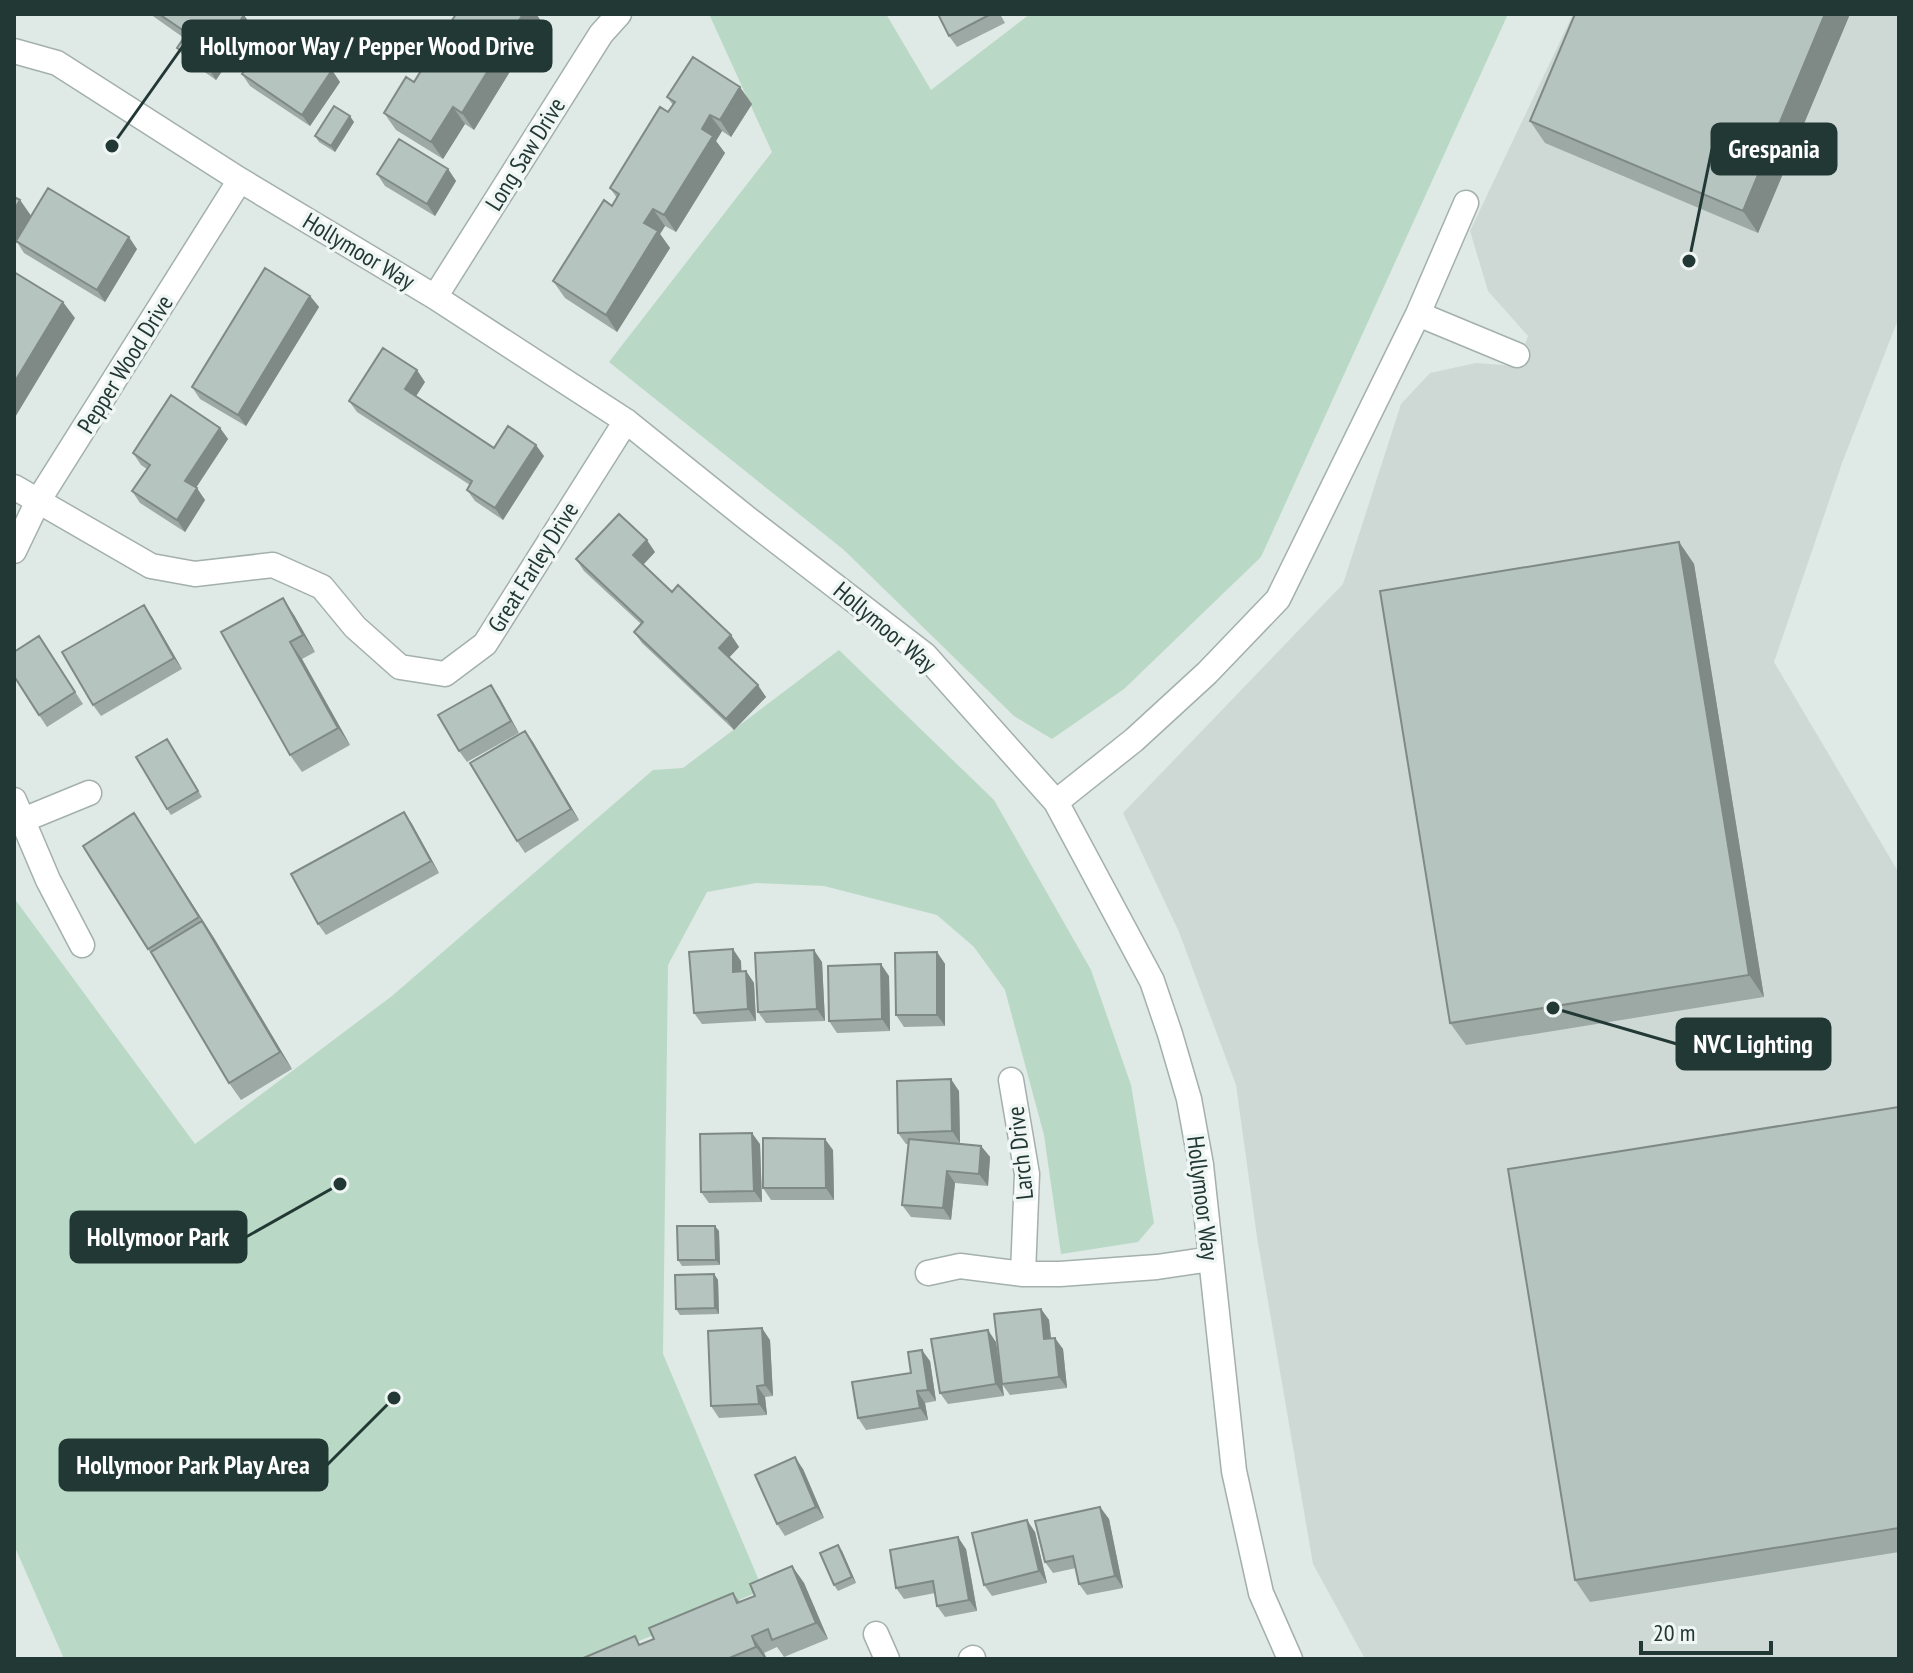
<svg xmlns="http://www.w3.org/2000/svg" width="1913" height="1673" viewBox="0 0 1913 1673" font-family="'PT Sans Narrow',sans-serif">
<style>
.built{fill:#ced9d5}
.green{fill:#b9d9c6}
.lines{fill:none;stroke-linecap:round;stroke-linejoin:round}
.minor-casing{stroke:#a3b0ad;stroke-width:27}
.minor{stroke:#fff;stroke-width:24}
.wall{fill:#9ca9a4}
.shaded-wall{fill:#7f8986}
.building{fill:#b5c4bf;stroke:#7f8986;stroke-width:2}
.labels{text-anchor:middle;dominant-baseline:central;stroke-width:7;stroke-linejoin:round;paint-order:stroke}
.street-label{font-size:24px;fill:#223835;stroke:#eff6f3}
.leader{fill:none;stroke:#223835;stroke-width:3}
.callout-dot{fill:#223835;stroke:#eff6f3;stroke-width:3}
.callout{fill:#223835;stroke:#223835;stroke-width:3}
.callout-label{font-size:26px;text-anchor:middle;font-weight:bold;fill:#fff}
</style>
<rect width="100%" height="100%" fill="#dfe9e6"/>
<path class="built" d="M1573,14H1899V317L1842,463L1774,662L1899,873V1659H1365L1313,1564L1257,1237L1236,1085L1179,932L1123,813L1343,584L1401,404L1430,373L1476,363L1517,366L1528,336L1488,291L1470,231Z"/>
<path class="green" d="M709,14H886L931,90L1030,14H1508L1261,557L1124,689L1052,739L1014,716L844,550L609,362L772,152Z
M839,650L994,800L1091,970L1131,1085L1154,1223L1138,1242L1061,1254L1044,1135L1005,990L974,947L937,915L824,886L756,883L707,892L668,965L663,1354L763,1590L595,1659H64L14,1545V898L195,1144L392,996L653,770L683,768Z"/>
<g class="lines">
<g class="minor-casing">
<path id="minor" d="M14,51L57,63L240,180L435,297L626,421L748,519L925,655L1056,802L1152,981L1170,1034L1189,1099L1201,1165L1234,1471L1261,1593L1290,1659
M435,297L601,34L619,14
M1418,314L1466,203
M14,487L151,566L195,574L273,565L322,587L355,627L400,667L445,674L485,644L626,421
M14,551L38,501L240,180
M14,800L48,880L82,945
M1056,802L1134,740L1207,673L1278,599L1418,314L1517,355
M23,820L89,793
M1011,1080L1027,1174L1023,1274
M928,1273L960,1266L1023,1274H1060L1157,1267L1211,1259
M876,1634L887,1659
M971,1659L973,1658"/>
</g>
<use href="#minor" class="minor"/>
</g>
<path class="wall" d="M150,14H243L252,27L216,80L186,59L177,48L184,38Z
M456,14H536L541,21L474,130L465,124L443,159L396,130L384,113L414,82Z
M938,14H1000L1005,23L957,47L949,36Z
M1850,14L1758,233L1545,143L1530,121Z
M242,74L340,82L310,126L250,86Z
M667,97L752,104L731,137L722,131L716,141L725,153L676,232L665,226L660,234L670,248L617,332L565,298L553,281L612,206L617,198L610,188L673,105Z
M354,122L335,152L319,142L315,136Z
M448,169L456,181L435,216L385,186L377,174Z
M20,200L31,217L137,249L105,302L24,253L17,242Z
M310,296L319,307L246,426L200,399L192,387Z
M425,382L416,396L494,448L544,456L503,520L475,501L467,490L470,485L357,412L349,401Z
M220,428L228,439L196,488L205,500L185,532L140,503L132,491L147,469L141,465L133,453Z
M1679,542L1694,564L1764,997L1466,1045L1450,1023Z
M655,552L643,565L672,592L731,635L739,647L729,657L766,697L734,730L642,643L634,632L641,624L584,571L576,559Z
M294,615L315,652L302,659L350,745L302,772L290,755L221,632Z
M152,617L182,669L101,716L93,705Z
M39,636L83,704L47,727L39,715Z
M491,685L519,733L467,762L459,751Z
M525,731L579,820L525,853L517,841Z
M167,739L202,797L171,815L167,809Z
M404,812L412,824L439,873L326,935L318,924Z
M134,813L214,938L292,1069L241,1100L229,1083L156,961L148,949Z
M937,952L945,964V1026L904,1027L896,1015Z
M741,961V972L746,971L754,983L756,1021L702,1024L694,1013Z
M822,962L825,1021L766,1023L758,1012Z
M889,976L890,1031L837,1033L829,1021Z
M959,1091L960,1143H954L981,1146L990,1157L988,1186L955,1183L951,1220L911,1217L902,1205L908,1144H906L898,1133Z
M1899,1107V1552L1590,1602L1575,1580Z
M760,1144L762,1202L709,1203L701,1192Z
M833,1150L834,1200H771L763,1188Z
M719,1231L720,1265L682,1266L678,1260Z
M714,1274L718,1280L719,1314L680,1315L676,1309Z
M1041,1309L1049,1320L1051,1338L1063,1349L1067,1388L1010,1395L1002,1384Z
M770,1340L773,1396L765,1397L767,1415L719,1418L711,1406Z
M996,1342L1004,1396L948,1404L940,1393Z
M930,1361L936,1401L925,1403L928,1420L866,1430L858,1418L911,1373Z
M803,1469L824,1518L785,1536L777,1524Z
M1100,1507L1109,1519L1123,1588L1087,1595L1079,1584L1076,1568L1053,1573L1045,1562Z
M1035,1532L1047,1583L992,1596L984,1585Z
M966,1549L977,1611L945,1617L937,1606L935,1593L904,1599L896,1588Z
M842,1551L856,1583L838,1591L834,1585Z
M792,1566L804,1583L828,1639L784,1657L777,1647L764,1653L767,1659H581L641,1644L654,1639L733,1593L740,1602L755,1596Z"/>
<path class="shaded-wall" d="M523,14H536L541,21L474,130L462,113Z
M1825,14H1850L1758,233L1743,211Z
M244,15L252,27L216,80L208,68Z
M332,70L340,82L310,126L302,115Z
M740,87L752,104L731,137L720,120Z
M453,107L465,124L443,159L431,142Z
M710,115L722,131L716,141L725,153L676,232L664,215L702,129Z
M350,116L354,122L335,152L331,146Z
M448,169L456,181L435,216L427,204Z
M20,200L32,217L14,247V210Z
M653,209L665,226L660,234L670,248L617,332L606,315L644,223Z
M129,237L137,249L105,302L97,290Z
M310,296L319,307L246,426L238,415Z
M63,302L75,318L14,419V383Z
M417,370L425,382L413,401L405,389Z
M220,428L228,439L193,492L185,481Z
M536,445L544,456L503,520L495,508Z
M197,488L205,500L185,532L177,520Z
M647,540L655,552L641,567L633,555Z
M1679,542L1694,564L1764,997L1749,975Z
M283,598L294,615L315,652L303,635Z
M144,605L152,617L182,669L174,658Z
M731,635L739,647L727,660L719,648Z
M290,642L302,659L350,745L338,728Z
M491,685L499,697L519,733L511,721Z
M758,685L766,697L734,730L726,719Z
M525,731L533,742L579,820L571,809Z
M404,812L412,824L439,873L431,861Z
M134,813L214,938L292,1069L280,1052L203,923Z
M733,949L741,961L742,984L733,972Z
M814,950L822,962L825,1021L817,1009Z
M937,952L945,964V1026L937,1015Z
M881,964L889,976L890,1031L882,1019Z
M746,971L754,983L756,1021L748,1009Z
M951,1079L959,1091L960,1143L952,1131Z
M752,1133L760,1144L762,1202L754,1191Z
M825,1139L833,1150L834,1200L826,1188Z
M981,1146L990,1157L988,1186L979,1174Z
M947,1171L955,1183L951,1220L943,1208Z
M715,1226L719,1231L720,1265L716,1260Z
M714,1274L718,1280L719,1314L715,1308Z
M1041,1309L1049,1320L1052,1350L1044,1339Z
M762,1328L770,1340L773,1396L765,1385Z
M988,1330L996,1342L1004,1396L996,1384Z
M1055,1338L1063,1349L1067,1388L1059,1377Z
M922,1350L930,1361L936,1401L928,1390Z
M757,1386L765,1397L767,1415L759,1404Z
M917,1391L925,1403L928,1420L920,1408Z
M795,1457L803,1469L824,1518L816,1507Z
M1100,1507L1109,1519L1123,1588L1115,1576Z
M1027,1520L1035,1532L1047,1583L1039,1571Z
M958,1537L966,1549L977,1611L969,1600Z
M838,1545L842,1551L856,1583L852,1577Z
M792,1566L804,1583L828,1639L816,1623Z
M752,1636L764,1653L767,1659H765L756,1647Z"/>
<path class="building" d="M159,14H243L244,15L208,68L177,48L187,33Z
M456,14H523L462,113L453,107L431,142L384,113L406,77L414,82Z
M938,14H991L949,36Z
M1575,14H1825L1743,211L1530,121Z
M271,30L332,70L302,115L242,74Z
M693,57L740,87L720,120L710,115L702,129L713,136L664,215L653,209L644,223L658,231L606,315L553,281L604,200L612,206L619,194L610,188L660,107L668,112L675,102L667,97Z
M334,106L350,116L331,146L315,136Z
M399,139L448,169L427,204L377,174Z
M48,188L129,237L97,290L16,241Z
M14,197L20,200L14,210Z
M265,268L310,296L238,415L192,387Z
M14,272L63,302L14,383Z
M383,348L417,370L405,389L494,448L508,426L536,445L495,508L467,490L472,481L349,401Z
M171,395L220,428L185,481L197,488L177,520L132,491L150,465L133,453Z
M619,514L647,540L633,555L672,592L678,585L731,635L719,648L758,685L726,719L634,632L643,622L576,559Z
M1679,542L1749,975L1450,1023L1380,591Z
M283,598L303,635L290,642L338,728L290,755L221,632Z
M144,605L174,658L93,705L62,652Z
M39,636L75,692L39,715L14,676V652Z
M491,685L511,721L459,751L438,715Z
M525,731L571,809L517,841L470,763Z
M167,739L198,791L167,809L136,757Z
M404,812L431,861L318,924L291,874Z
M134,813L199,917L148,949L83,846Z
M202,921L280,1052L229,1083L151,952Z
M733,949V972L746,971L748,1009L694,1013L689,952Z
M814,950L817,1009L758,1012L755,953Z
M937,952V1015H896L895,953Z
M881,964L882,1019L829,1021L828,966Z
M951,1079L952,1131L898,1133L897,1081Z
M1899,1107V1528L1575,1580L1508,1169Z
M752,1133L754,1191L701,1192L700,1134Z
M763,1138L825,1139L826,1188H763Z
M909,1139L981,1146L979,1174L947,1171L943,1208L902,1205Z
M677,1226H715L716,1260H678Z
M714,1274L715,1308L676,1309L675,1275Z
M1041,1309L1044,1339L1055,1338L1059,1377L1002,1384L994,1314Z
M762,1328L765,1385L757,1386L759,1404L711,1406L708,1331Z
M988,1330L996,1384L940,1393L931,1339Z
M922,1350L928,1390L917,1391L920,1408L858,1418L852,1382L911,1373L908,1352Z
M795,1457L816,1507L777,1524L755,1475Z
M1100,1507L1115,1576L1079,1584L1073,1556L1045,1562L1035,1521Z
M1027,1520L1039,1571L984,1585L972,1533Z
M958,1537L969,1600L937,1606L933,1581L896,1588L890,1550Z
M838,1545L852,1577L834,1585L820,1553Z
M792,1566L816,1623L772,1640L768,1629L752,1636L756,1647L727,1659H581L635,1636L639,1645L654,1639L649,1628L733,1593L737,1603L755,1596L750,1584Z"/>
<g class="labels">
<g class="street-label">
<text transform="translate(525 154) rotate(-58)">Long Saw Drive</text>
<text transform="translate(359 251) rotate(31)">Hollymoor Way</text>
<text transform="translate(125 364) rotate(-58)">Pepper Wood Drive</text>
<text transform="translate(533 567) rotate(-58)">Great Farley Drive</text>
<text transform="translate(885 627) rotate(40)">Hollymoor Way</text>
<text transform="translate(1020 1153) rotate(-96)">Larch Drive</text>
<text transform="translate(1203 1198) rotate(83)">Hollymoor Way</text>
</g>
</g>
<path class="leader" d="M112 146L183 46M1689 261L1712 149M1553 1008L1677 1044M340 1184L246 1237M394 1398L327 1465"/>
<g class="callout-dot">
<circle cx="112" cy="146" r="8"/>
<circle cx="1689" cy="261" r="8"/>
<circle cx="1553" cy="1008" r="8"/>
<circle cx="340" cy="1184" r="8"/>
<circle cx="394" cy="1398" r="8"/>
</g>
<g class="callout">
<rect x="183" y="21" width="368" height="50" rx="8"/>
<rect x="1712" y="124" width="124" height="50" rx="8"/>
<rect x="1677" y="1019" width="153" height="50" rx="8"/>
<rect x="71" y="1212" width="175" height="50" rx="8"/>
<rect x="60" y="1440" width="267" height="50" rx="8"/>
</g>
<g class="callout-label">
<text x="367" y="55">Hollymoor Way / Pepper Wood Drive</text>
<text x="1774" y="158">Grespania</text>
<text x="1753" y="1053">NVC Lighting</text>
<text x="158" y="1246">Hollymoor Park</text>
<text x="193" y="1474">Hollymoor Park Play Area</text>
</g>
<rect width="1913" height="1673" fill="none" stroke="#223835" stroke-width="32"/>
<path d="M1641 1641v12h130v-12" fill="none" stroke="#223835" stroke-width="4"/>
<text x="1653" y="1641" font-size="24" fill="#223835" stroke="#eff6f3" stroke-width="6" paint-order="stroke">20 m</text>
</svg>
